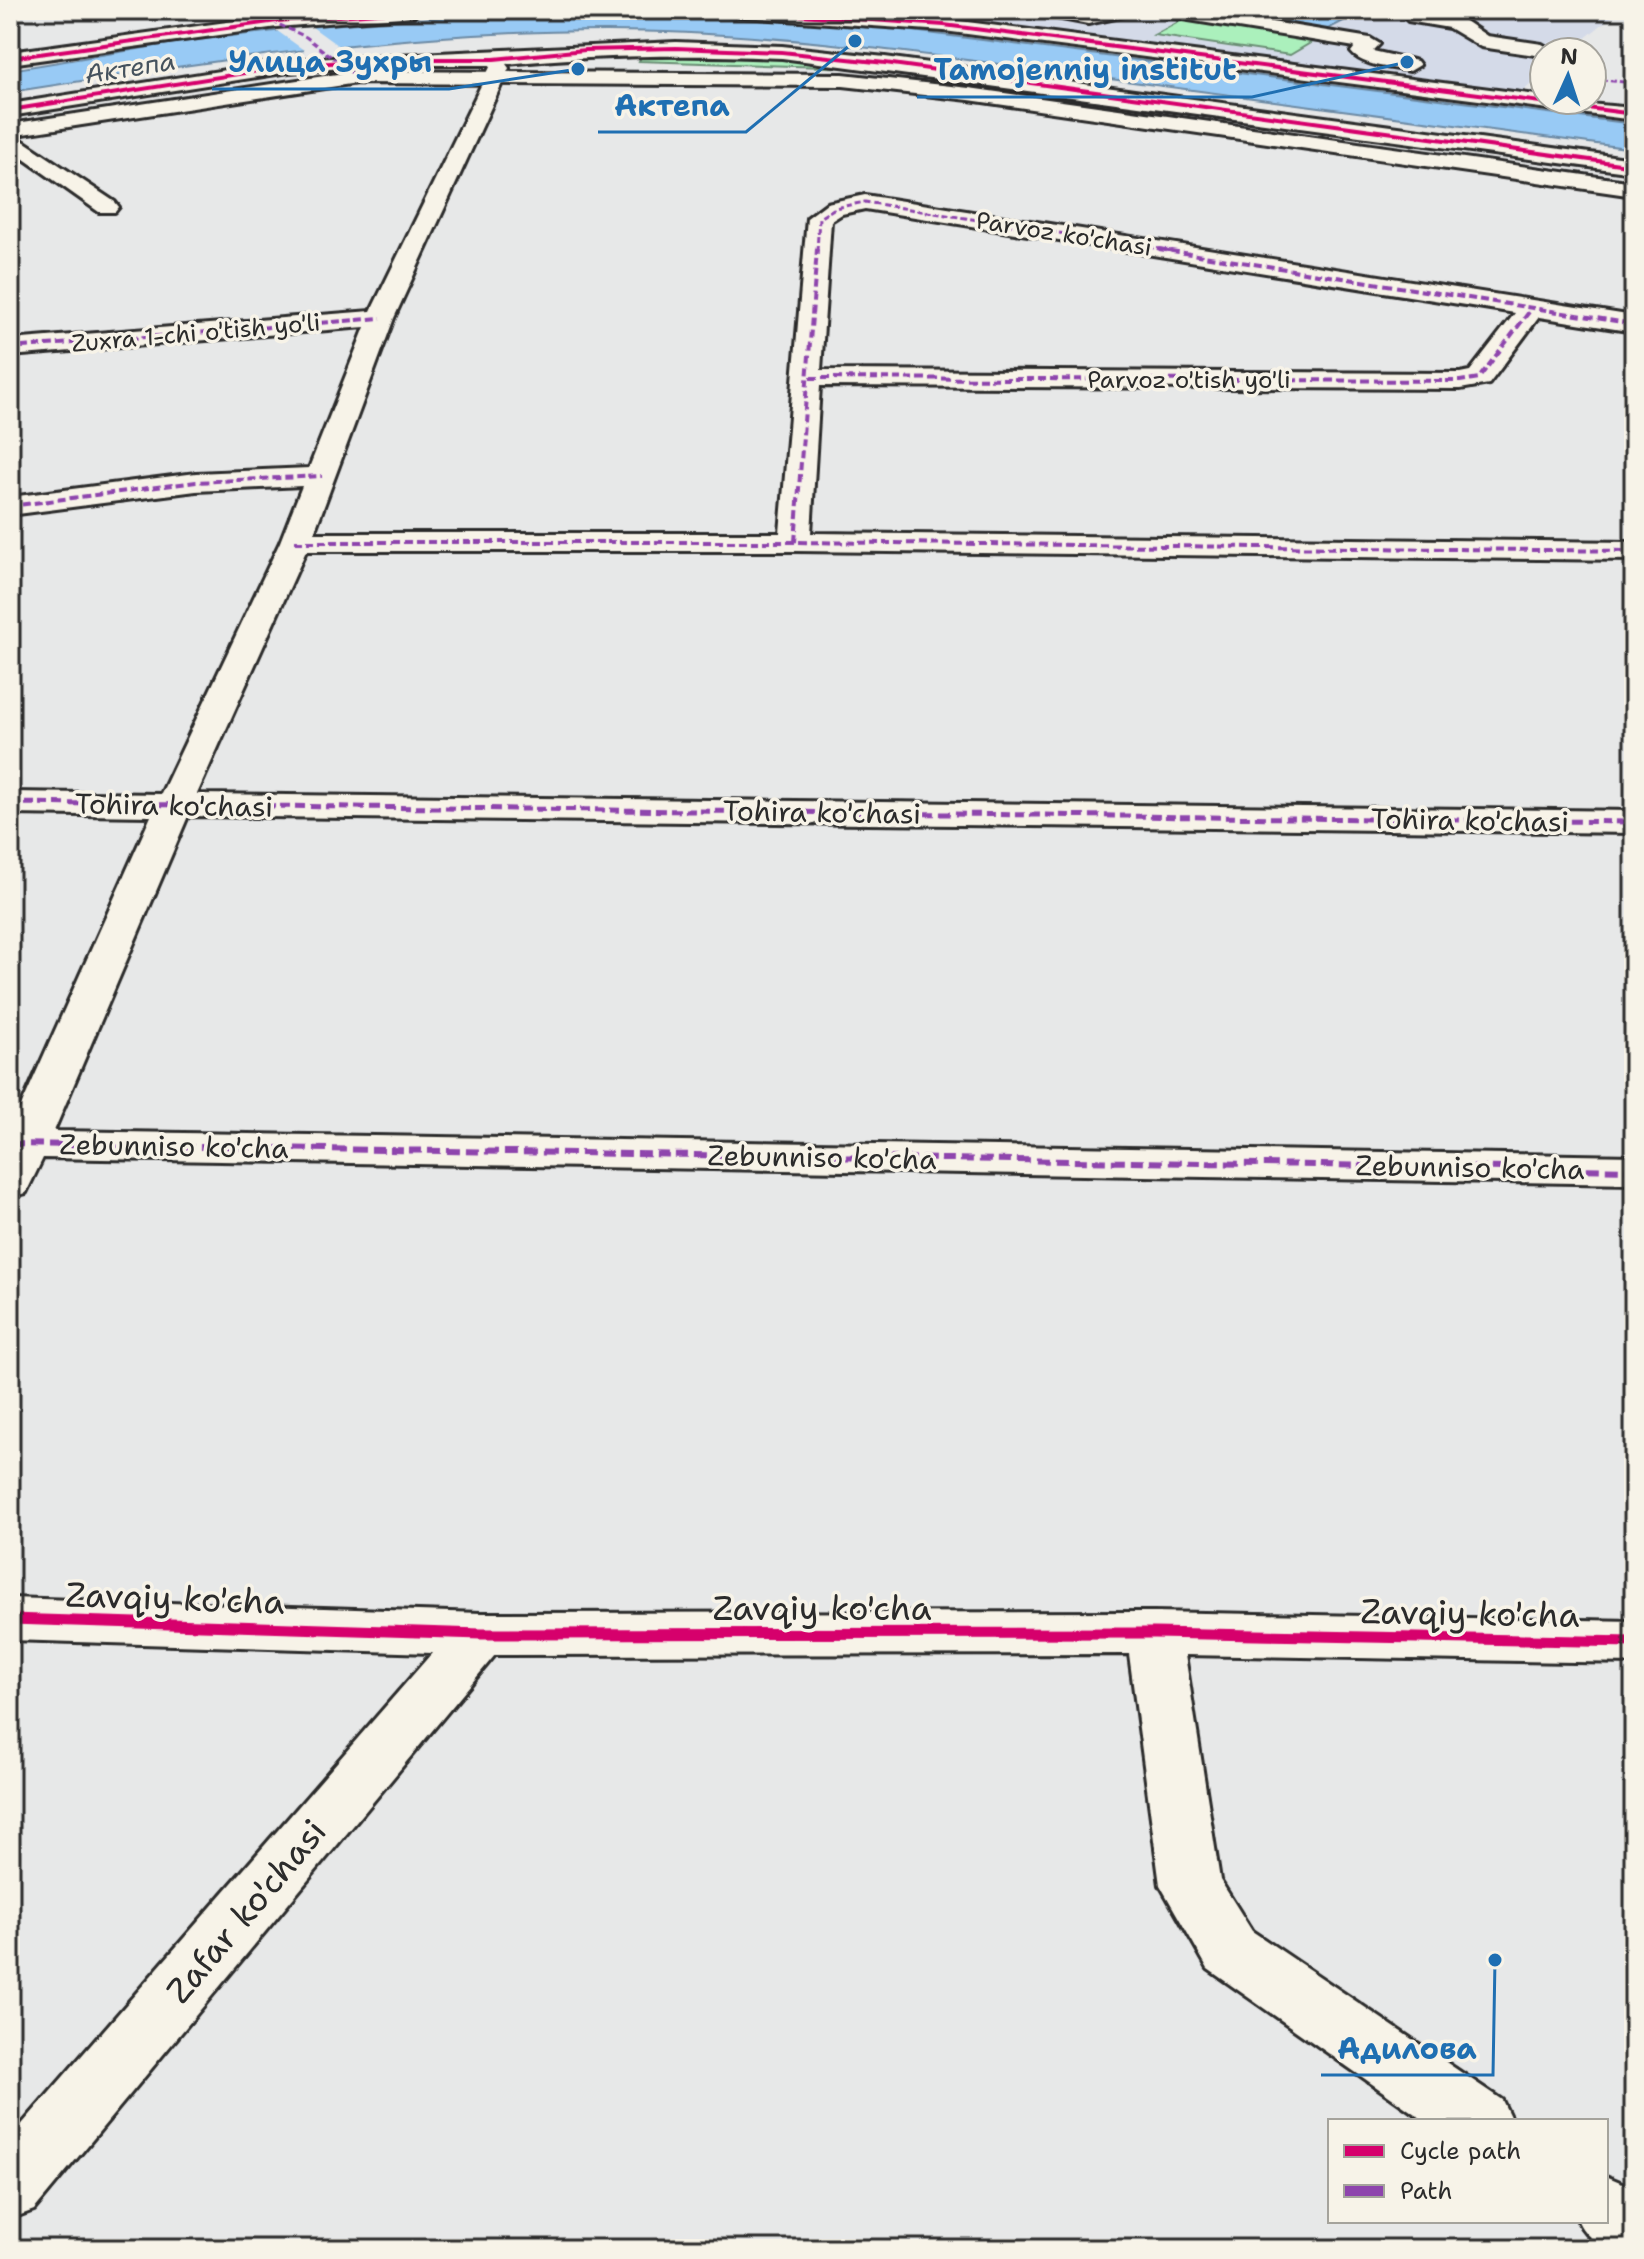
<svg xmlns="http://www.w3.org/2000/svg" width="1644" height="2259" viewBox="0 0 1644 2259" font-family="'Shantell Sans',sans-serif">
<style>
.built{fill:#d4dae8}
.green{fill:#abf0bc;stroke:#6b8e74;stroke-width:2}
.water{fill:#98caf5;stroke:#6c8aa4;stroke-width:2}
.pier{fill:#e7e8e8}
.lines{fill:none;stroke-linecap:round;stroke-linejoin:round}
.minor-casing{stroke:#2b2b2b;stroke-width:6}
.major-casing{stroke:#2b2b2b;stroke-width:6}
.minor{fill:#f7f3e8;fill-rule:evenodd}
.major{fill:#f7f3e8;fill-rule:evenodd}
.quiet-far3{stroke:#8e44ad;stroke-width:3;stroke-dasharray:6 3;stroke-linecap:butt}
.quiet-far2{stroke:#8e44ad;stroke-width:4;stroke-dasharray:8 4;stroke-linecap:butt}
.quiet-far1{stroke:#8e44ad;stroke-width:5;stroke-dasharray:10 5;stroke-linecap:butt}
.quiet{stroke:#8e44ad;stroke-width:6;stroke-dasharray:13 6;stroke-linecap:butt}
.cycleway-far1-casing{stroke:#f7f3e8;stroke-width:6}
.cycleway-casing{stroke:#f7f3e8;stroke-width:16}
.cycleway-far1{stroke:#d6006c;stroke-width:4}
.cycleway{stroke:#d6006c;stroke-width:11}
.labels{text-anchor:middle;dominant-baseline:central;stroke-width:7;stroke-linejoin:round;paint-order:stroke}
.far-street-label{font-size:24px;fill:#2b2b2b;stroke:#f7f3e8}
.far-water-label{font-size:26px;font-style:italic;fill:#46535e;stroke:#f7f3e8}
.street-label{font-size:28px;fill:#2b2b2b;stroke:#f7f3e8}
.near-street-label{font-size:34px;fill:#2b2b2b;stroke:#f7f3e8}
.leader{fill:none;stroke:#1f6fb2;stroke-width:3}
.callout-dot{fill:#1f6fb2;stroke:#f7f3e8;stroke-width:3}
.callout-label{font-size:30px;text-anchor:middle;font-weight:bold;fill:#1f6fb2;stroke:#f7f3e8;stroke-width:7;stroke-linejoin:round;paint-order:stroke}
</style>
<rect width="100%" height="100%" fill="#e7e8e8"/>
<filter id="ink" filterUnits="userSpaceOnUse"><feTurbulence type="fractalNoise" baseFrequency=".0125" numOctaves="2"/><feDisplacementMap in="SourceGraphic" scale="16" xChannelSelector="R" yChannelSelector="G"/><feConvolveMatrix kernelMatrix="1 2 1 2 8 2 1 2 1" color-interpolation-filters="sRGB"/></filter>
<g filter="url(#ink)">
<path class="built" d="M778,10H1620L1568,52H1544V72L1518,96L953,20Z"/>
<path class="green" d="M1184,19L1317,39L1290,55L1154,35Z
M643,53L757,54L858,68L639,61Z"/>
<path class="water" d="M1309,10H1365L1326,30L1283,23Z
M592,13L735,16L858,24L1634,124V149C1449,124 1265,100 1080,75C923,54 765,31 606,31C405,31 208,61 10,92V70L180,42L326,25L482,15Z"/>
<path class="pier" d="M308,24L344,50L308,53L273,28Z"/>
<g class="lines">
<g class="minor-casing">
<path id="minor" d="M343,10H423L414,16L277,27L10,64V52L277,15Z
M720,10H811L944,19L1544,96V100L1634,108V120L944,31L729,16Z
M1075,10H1136L1134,14L1088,24L1041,15L1039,11Z
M1155,10H1199L1370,38L1380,44L1373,51L1417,61L1420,65L1410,71C1392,67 1363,67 1351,52L1355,47L1164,16Z
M1415,11L1462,19L1487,36L1542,44L1552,50L1542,56L1481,47L1449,28L1408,21L1405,17Z
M676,42L782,46L885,57L1634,159V173L782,58C689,54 599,55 506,64L509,68L394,318L314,533H780L807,218L827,203L865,195L1634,316V332L1539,317L1489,384L1460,389L820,386L811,533L1634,542V560L795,551H306L197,794L1634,811V833L188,816L54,1131L1634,1156V1184L43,1158L26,1193L10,1197V1131L151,816L10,814V792L161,794L280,542L302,486L196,491L10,515V497L196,473L309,468L365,327L10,356V340L371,311L491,65H385L289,72L10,116V104L289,60ZM865,209L1515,313L1470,371L1460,373L821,370L831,221L842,214Z
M10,132L115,202L119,207L115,212H99L10,149Z
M10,1598L481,1613L1154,1612L1634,1621V1663L1185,1655L1220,1880L1252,1931L1502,2100L1512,2121H1425L1208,1969L1160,1885L1129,1654L495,1655L34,2210L10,2219V2138L432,1653L10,1640Z
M1606,2176L1634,2188V2249C1611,2249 1588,2244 1578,2221H1606Z"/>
</g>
<g class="major-casing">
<path id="major" d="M357,71L843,74L969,88L1634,182V196L969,100L843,86L357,83L10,136V124Z"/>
</g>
<use href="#minor" class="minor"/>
<use href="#major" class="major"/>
<path class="quiet-far3" d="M247,10L306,37L357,77
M1592,79L1634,83
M817,251L819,218L835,208L865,202L1172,251"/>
<path class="quiet-far2" d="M1159,249L1634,324
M10,348L381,318
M810,378L1460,381L1479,378L1532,308
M10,506L196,482L322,476
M295,542H795L1634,551
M795,542L817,249"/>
<path class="quiet-far1" d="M10,803L1634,822"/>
<path class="quiet" d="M10,1144L1634,1170"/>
<g class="cycleway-far1-casing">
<path id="cycleway-far1" d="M729,10L944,25L1634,114
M10,58L277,21L414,10
M10,110L289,66L385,59H494L585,50L676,48L782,52L885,63L1634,166"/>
</g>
<g class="cycleway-casing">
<path id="cycleway" d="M10,1619L481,1634L1154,1633L1634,1642"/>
</g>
<use href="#cycleway-far1" class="cycleway-far1"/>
<use href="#cycleway" class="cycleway"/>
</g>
</g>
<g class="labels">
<g class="far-street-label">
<text transform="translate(1064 234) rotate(9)">Parvoz ko'chasi</text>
<text transform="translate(196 333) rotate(-5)">Zuxra 1-chi o'tish yo'li</text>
<text x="1189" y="380">Parvoz o'tish yo'li</text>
</g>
<g class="far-water-label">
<text transform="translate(130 67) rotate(-9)">Актепа</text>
</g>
<g class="street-label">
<text transform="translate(174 805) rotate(1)">Tohira ko'chasi</text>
<text transform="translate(822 812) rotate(1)">Tohira ko'chasi</text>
<text transform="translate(1470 820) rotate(1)">Tohira ko'chasi</text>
<text transform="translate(174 1146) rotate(1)">Zebunniso ko'cha</text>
<text transform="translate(822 1157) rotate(1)">Zebunniso ko'cha</text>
<text transform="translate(1470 1167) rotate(1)">Zebunniso ko'cha</text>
</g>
<g class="near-street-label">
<text transform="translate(175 1598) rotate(2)">Zavqiy ko'cha</text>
<text x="822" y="1608">Zavqiy ko'cha</text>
<text transform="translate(1470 1613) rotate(1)">Zavqiy ko'cha</text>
<text transform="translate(246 1911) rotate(-50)">Zafar ko'chasi</text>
</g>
</g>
<path class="leader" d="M578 69L449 89H212M1407 62L1252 97H917M855 41L746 132H598M1495 1960L1493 2075H1321"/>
<g class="callout-dot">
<circle cx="578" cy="69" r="8"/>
<circle cx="1407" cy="62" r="8"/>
<circle cx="855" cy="41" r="8"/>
<circle cx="1495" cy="1960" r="8"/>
</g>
<g class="callout-label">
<text x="330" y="72">Улица Зухры</text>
<text x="1085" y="80">Tamojenniy institut</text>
<text x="672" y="116">Актепа</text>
<text x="1407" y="2059">Адилова</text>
</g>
<rect width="1644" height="2259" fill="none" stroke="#f7f3e8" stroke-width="40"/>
<rect x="20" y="20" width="1604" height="2219" fill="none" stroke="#2b2b2b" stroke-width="3" filter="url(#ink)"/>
<rect x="1328" y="2119" width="280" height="104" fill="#f7f3e8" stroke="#a5a39c" stroke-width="2"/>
<rect x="1344" y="2145" width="40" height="12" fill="#d6006c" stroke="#a5a39c" stroke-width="2"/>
<text x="1400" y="2159" font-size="24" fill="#2b2b2b">Cycle path</text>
<rect x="1344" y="2185" width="40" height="12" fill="#8e44ad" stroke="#a5a39c" stroke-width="2"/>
<text x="1400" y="2199" font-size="24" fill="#2b2b2b">Path</text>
<g transform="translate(1568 76) rotate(3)"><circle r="38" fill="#f7f3e8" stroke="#a5a39c" stroke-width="2"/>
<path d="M0-6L14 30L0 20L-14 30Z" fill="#1f6fb2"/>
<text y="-12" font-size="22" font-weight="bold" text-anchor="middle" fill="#2b2b2b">N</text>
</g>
</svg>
